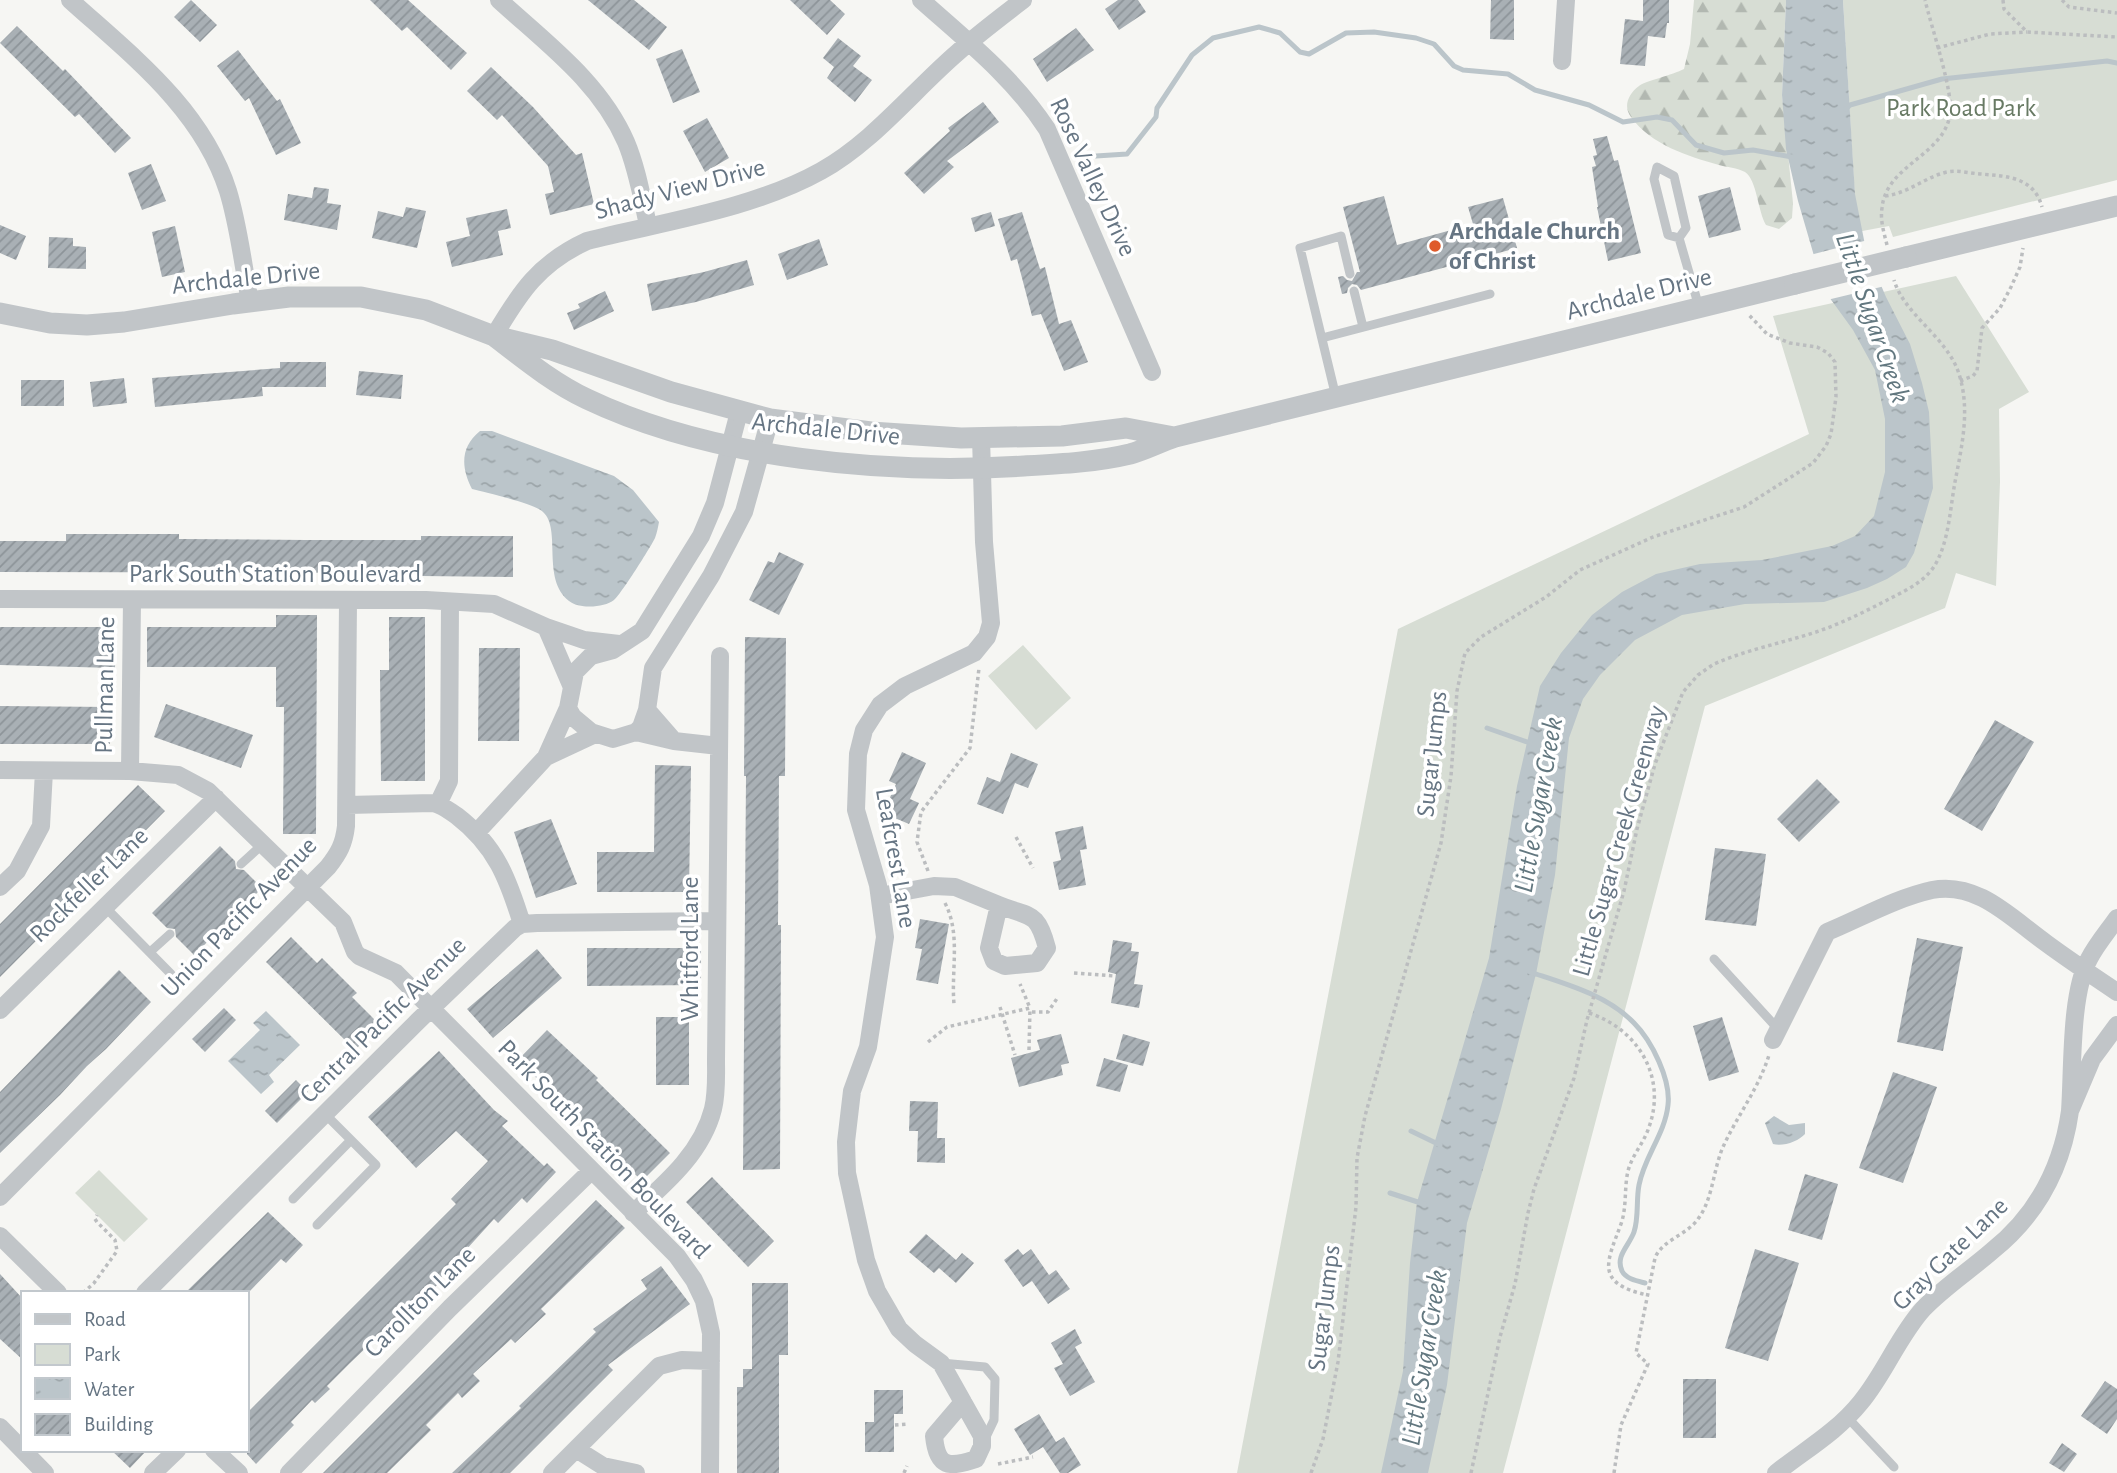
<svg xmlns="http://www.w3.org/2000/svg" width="2117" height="1473" viewBox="0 0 2117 1473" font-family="'Alegreya Sans',sans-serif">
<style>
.forest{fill:url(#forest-firs)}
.park{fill:#d7ddd4}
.water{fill:url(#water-ripples)}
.pier{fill:#f6f6f3}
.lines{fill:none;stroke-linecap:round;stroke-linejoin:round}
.stream{stroke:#bbc5ca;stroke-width:5}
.building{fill:url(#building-hatch)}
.path{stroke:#bbbdbf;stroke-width:3.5;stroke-dasharray:3.5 3.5;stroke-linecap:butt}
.service{stroke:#c1c5c8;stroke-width:9}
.minor{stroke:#c1c5c8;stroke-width:18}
.tertiary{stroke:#c1c5c8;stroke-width:21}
.tertiary-bridge{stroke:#c1c5c8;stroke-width:21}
.poi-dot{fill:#df5a2a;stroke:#fff;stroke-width:2.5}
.labels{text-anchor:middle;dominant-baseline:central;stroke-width:7;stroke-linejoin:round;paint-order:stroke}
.park-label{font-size:26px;fill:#687a64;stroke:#fff}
.street-label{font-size:26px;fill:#667583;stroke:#fff}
.poi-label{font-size:26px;font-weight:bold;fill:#667583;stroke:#fff;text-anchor:start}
.water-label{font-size:28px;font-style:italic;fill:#62777f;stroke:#fff}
</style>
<defs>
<pattern id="forest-firs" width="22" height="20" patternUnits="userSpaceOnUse" patternTransform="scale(1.75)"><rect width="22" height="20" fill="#d7ddd4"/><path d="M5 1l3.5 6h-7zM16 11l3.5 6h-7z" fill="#b2b8b1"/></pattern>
<pattern id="water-ripples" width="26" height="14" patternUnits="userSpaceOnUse" patternTransform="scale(1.75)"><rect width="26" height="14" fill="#bbc5ca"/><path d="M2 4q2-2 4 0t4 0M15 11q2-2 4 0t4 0" fill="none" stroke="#9ca5a9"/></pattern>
<pattern id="building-hatch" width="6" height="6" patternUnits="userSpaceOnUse" patternTransform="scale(1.75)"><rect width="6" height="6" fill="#a9b0b5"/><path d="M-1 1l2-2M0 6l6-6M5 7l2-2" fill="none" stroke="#8d9499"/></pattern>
</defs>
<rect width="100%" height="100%" fill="#f6f6f3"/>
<path class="forest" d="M1694,0H1786L1782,95L1793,203L1792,218L1779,229L1766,225C1758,212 1757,180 1745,172C1738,168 1726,167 1719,165C1688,156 1651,145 1631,117C1623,107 1628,94 1639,86C1645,81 1673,75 1684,69L1690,44Z"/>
<path class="park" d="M1843,0H2117V180L1893,237L1889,226L1857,232Z
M1956,276L2029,392L1999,409L2000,482L1996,586L1956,573L1945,608L1705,706L1503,1473H1237L1398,629L1809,434L1773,316Z
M1023,645L1071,698L1036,730L988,676Z
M99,1170L148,1219L124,1242L75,1193Z"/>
<path class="water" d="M1786,0H1843L1855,194L1866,250L1886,297L1910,344L1922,383L1929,412L1933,488L1914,553L1906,567L1887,579L1867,588L1824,602L1745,604L1682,615L1635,640L1600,675L1583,699L1569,738L1555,875L1536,974L1501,1109L1467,1223L1447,1385L1428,1473H1381L1403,1371L1410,1263L1417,1202L1489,958L1517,786L1540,686L1561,653L1592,615L1622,592L1656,574L1700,564L1762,560L1832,546L1855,536L1874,516L1885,472V419L1875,370L1853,330L1824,290L1798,201L1786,149L1782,95Z
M480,431H492L614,476L633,490L659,522C658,527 657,533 655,538C652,545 620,596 614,600C604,608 579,609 569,601C541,579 562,529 543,512C534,503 487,493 472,489C461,468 460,447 480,431Z
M266,1011L300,1045L269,1075L274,1082L261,1094L228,1061L260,1030L253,1023Z
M1774,1116L1789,1125L1805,1123V1134C1799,1141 1783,1147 1773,1144L1765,1123Z"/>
<path class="pier" d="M1868,240L1885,286L1827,300L1820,291L1810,255Z"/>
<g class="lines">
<path class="stream" d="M1846,109L1850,105L1942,79L2107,61L2117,63
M1096,156L1127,154L1156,117L1157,108L1192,55L1213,38L1259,27L1280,33L1300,52L1309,54L1346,33L1374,32L1416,38L1434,44L1454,66L1463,70L1508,74L1535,90L1589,105L1623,122L1657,117L1672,120L1696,145L1724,153L1753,150L1792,157
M1487,728L1530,743
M1530,972C1566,984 1607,995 1634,1023C1652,1041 1671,1080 1668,1105C1665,1134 1644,1157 1639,1185C1636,1200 1639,1217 1634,1232C1629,1246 1615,1256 1622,1271C1626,1279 1637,1281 1645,1283
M1411,1131L1440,1145
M1390,1193L1424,1204"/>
</g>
<path class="building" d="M191,0L217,25L200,42L174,17Z
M370,0H408L467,53L451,70L407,27L402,31Z
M588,0H634L667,27L649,50Z
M790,0H830L845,14L827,35Z
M1118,0H1138L1146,12L1119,30L1105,9Z
M1491,0H1514V40L1490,39Z
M1643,0H1669V23H1667L1665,38L1648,36L1645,66L1620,64L1625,19L1643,21Z
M17,26L63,71L65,69L131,138L115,153L79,114L75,117L0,43Z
M1076,28L1094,50L1047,82L1033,59Z
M838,38L861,56L853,66L872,80L855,102L827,78L834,67L823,58Z
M682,49L700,92L673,103L656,59Z
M238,50L277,101L280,99L301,143L276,155L249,98L245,101L217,66Z
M491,67L533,107L576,155L582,153L594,204L550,215L545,194L554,192L548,166L502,115L497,120L467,91Z
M983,102L999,122L947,161L954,167L924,194L904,173L950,131L948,128Z
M707,118L729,158L705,172L683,131Z
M1607,136L1614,161L1618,160L1641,253L1608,261L1597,207H1598L1592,167L1596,166L1593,156L1597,155L1593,139Z
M151,164L166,201L142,210L128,173Z
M314,187L329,189L327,203L341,205L337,230L284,220L288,194L312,198Z
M1730,187L1741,230L1709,238L1698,196Z
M1384,196L1397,245L1473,224L1468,207L1503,198L1517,248L1361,290L1357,285L1352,284L1348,288L1347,293L1342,294L1338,277L1343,276L1347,280L1352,281L1357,272H1360L1343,207Z
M406,207L426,211L417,248L372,238L378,211L403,217Z
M507,209L511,228L498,231L503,255L452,267L446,242L470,236L466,218Z
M991,212L995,226L975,232L971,218Z
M1022,212L1040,269L1045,267L1059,324L1071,320L1088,362L1064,371L1041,314L1032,316L1017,259L1011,261L998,219Z
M0,225L26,236L16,260L0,253Z
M175,226L185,272L162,277L152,232Z
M49,237L73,238V246L86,247V269L48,268Z
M819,239L828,265L787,280L778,254Z
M747,260L754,285L696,302L652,311L647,284L704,272Z
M605,291L614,311L574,330L567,313L580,308L578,304Z
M280,362H326V387H262L263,396L155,407L152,378L280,368Z
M359,371L403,375L401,399L356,395Z
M124,378L127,403L93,407L90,382Z
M21,380H64V406H21Z
M66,534H179V539L306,540H421V536H513V577L421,576V573L0,572V541H66Z
M779,552L804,564L779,615L749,600L768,561L774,563Z
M276,615H317L316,834H283L284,707H276V667H147V627H276Z
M389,617H425V781H381L380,670H389Z
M0,627H116L115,668L0,665Z
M745,637L786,638L785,776H779L778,925H781L780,1169L743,1170L746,776H744Z
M479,648H520L519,741H478Z
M166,704L253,735L241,768L154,737Z
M0,706L110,707V744H0Z
M1995,720L2034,742L1982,831L1944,809Z
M902,752L926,763L910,799L919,803L909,824L883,813L896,784L889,781Z
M1011,753L1038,764L1028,788L1015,783L1003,814L977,804L987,777L1000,782Z
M655,765L691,766L689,892H597V852H654Z
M1817,779L1840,802L1799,842L1777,819Z
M138,785L165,811L0,977V924Z
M551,819L577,884L536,898L514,832Z
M1083,826L1087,849L1080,850L1086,885L1059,890L1053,862L1061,860L1055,832Z
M220,846L235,861L236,869L244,870L262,888L194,955L176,937L175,929L167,928L152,913Z
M1715,848L1766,854L1756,926L1705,920Z
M920,919L949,924L938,984L916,980L922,949L915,948Z
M291,937L317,963L322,958L357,993L352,997L380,1025L355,1050L266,962Z
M1917,938L1963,947L1943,1051L1897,1042Z
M1113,940L1132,943L1131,951L1139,952L1134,984L1143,985L1139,1008L1111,1003L1116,974L1108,972Z
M587,948H701V985L587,986Z
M537,949L562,978L493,1038L467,1009Z
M119,970L151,1002L106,1049L87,1066L60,1095L0,1153V1092Z
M224,1008L236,1020L205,1052L192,1039Z
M656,1017H689V1085H656Z
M1722,1017L1739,1072L1709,1081L1693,1026Z
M547,1030L598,1078L596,1080L670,1153L642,1181L518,1060Z
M1061,1034L1069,1063L1061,1065L1063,1075L1019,1087L1011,1058L1040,1050L1037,1040Z
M1123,1034L1150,1042L1143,1066L1116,1059Z
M439,1051L494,1110L508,1121L502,1126L544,1166L547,1163L556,1172L527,1203L522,1198L498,1223L494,1219L436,1283L438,1284L424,1298L421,1295L373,1344L372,1342L350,1363L327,1386L330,1389L315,1403L312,1400L291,1422L294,1425L256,1464L247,1454V1413L456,1204L451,1199L488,1161L456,1131L416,1168L368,1117Z
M1104,1058L1128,1065L1120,1092L1096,1086Z
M1893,1072L1937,1087L1903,1183L1859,1168Z
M296,1080L308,1092L277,1123L265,1111Z
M910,1101L938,1102L937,1138H945V1163L917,1162L918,1131H909Z
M1805,1174L1838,1184L1822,1240L1788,1230Z
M712,1177L774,1241L748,1267L686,1202Z
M596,1200L625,1228L541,1309L546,1314L515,1343L511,1339L473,1374L480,1381L462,1398L458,1393L426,1425L431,1430L387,1473H323Z
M268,1212L303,1245L286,1263L281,1259L248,1293H185Z
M926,1234L956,1260L962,1253L974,1263L956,1283L939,1268L934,1273L909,1252Z
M1018,1249L1023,1255L1031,1249L1049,1275L1056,1270L1070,1289L1048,1304L1032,1281L1023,1287L1004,1260Z
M1755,1249L1799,1263L1768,1361L1725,1348Z
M661,1266L690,1304L608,1365L613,1370L510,1473H452L521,1408L519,1406L596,1332L593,1329L647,1289L641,1280Z
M0,1274L23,1299V1360L0,1339Z
M752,1283H788V1355H779V1473H737V1387H743V1369H752Z
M1075,1329L1082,1343L1075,1347L1095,1382L1070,1396L1054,1368L1063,1364L1051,1343Z
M1683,1379H1716V1438H1683Z
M2105,1381L2117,1389V1419L2107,1434L2081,1416Z
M874,1390H903V1414H894V1452H865V1422H874Z
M1039,1414L1056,1442L1064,1437L1081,1465L1068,1473H1060L1043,1447L1030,1455L1014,1429Z
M2062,1443L2077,1454L2064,1472L2049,1463Z
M111,1450H147L130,1468Z"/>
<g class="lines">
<path class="path" d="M2003,0L2004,9L2027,32L2117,37
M2062,0L2069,7L2117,13
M1937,48L1990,34L2027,32
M1885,196C1909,193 1925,177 1947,172C1958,170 1969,173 1980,174C2007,176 2034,177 2042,207
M1887,245C1884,233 1880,220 1882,208C1886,165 1943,156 1950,115C1954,93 1931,26 1925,0
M1960,381L1973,376L1977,371L1982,328L2000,308L2011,287L2020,267L2023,248
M1016,837L1033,868
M928,871L917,842L921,812L970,748L979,668
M945,903C961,934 951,970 954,1004
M1074,973L1114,976
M1000,1007L1015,1055
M1032,1012H1048L1058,997
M1589,1013C1638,1029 1667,1077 1649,1127C1644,1143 1632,1155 1628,1171C1624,1188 1627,1207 1621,1224C1607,1262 1594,1283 1647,1295
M928,1042L947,1027L1030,1008L1020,984
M1029,1050L1030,1008
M83,1293L94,1283L117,1251L115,1240L97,1222L95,1219L97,1215
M895,1425L908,1424
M998,1464L1033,1457
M904,1473L907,1466
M1311,1473L1323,1439L1338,1362L1356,1207L1357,1158L1365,1116L1441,843L1451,776L1457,691L1465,653L1481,637L1546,597L1580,570L1653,537L1744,507L1813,463L1826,446L1831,434L1836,397L1835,362L1828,353L1817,347L1790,343L1767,334L1749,315
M1471,1473L1500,1337L1515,1284L1528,1213L1534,1189L1574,1078L1587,1020L1624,891L1637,829L1655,764L1683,692L1698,675L1714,664C1746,650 1782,643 1816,632C1843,623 1868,610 1893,597C1909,589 1926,580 1935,565C1949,541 1950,509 1955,482C1962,445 1971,408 1958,371C1945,336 1904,314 1894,280
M1614,1473L1621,1425L1648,1364L1636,1353L1655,1258C1662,1240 1687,1235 1698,1219C1713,1199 1713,1170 1723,1147C1737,1116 1759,1088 1769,1055"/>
<path class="service" d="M1679,238L1668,235L1654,179L1657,167L1674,176L1686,228L1679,238L1699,307
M1354,291L1363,327
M1322,338L1490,294
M1336,397L1300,248L1341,236L1350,274
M241,864L263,844
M105,907L171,974
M150,952L170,934
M1714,959L1778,1029
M293,1199L351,1140
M317,1225L376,1165L325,1114
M941,1363L985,1367L995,1379L994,1420L984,1441
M1847,1417L1894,1467"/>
<path class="minor" d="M70,0C132,56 202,109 228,191C239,227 243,265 250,302
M499,0C546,43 600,82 626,142C637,168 642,198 648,225
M921,0C967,41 1013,77 1047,129L1152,372
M1562,61L1566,0
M494,336C520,292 539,263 587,241C662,222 753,209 821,171C873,142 912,92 957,53C978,34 1001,17 1023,0
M739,412L715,503L701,536L642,631L613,650L591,656L575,672L568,708L573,717L591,732L613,739L636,732L641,727L647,710L653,668L711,576L744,512L770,419
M0,599L426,600L494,604L546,627
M571,685L546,627L584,640L619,644
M568,708L546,757L595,734
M636,732L674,741L647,710
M674,741L719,746
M0,770L130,771L178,775L208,791L343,922L355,952L359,956L396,973L677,1256L694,1280L704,1301L711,1333L710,1473
M130,771L132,600
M438,804L449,781L450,602
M347,805L433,803C443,805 449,811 457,816C496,846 508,879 522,924
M477,832L546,757
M0,887L17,871L41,826L44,771
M880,896L934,886L955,887L999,905C1030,918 1037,910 1047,948L1037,963L1005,966L994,961L989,948L999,905
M2117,918C2108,931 2096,945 2089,959C2070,994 2073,1070 2070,1111L2092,1059L2117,1025
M0,1010L216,798
M1773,1040L1827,932C1861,918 1896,898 1932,890C1978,881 2012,919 2046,943C2069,960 2093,976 2117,992
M0,1197L328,867C339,853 344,844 346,826L348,602
M633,1213C665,1184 702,1153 713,1109C717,1093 716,1076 716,1060L720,656
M0,1236L58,1293
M145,1293L418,1021L515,928L522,924L537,923L716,921
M963,1402L934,1436C937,1468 949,1468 976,1459L982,1446V1436L941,1363L915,1344L899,1329L877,1291L866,1260L847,1173L846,1142L852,1091L868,1047L885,937L878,885L856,810L858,754L864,730L880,705L905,686L974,653L987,637L991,623L984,542L981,437
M0,1427L45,1473
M576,1449L603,1466L636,1473
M214,1450L239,1473
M153,1473L177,1450
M289,1473L450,1308L591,1171
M552,1473L659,1366L682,1360L711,1361
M1776,1473C1805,1450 1837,1432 1861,1402C1885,1373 1898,1337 1923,1309C1944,1287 1969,1271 1992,1251C2037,1215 2062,1168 2070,1111"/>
<path class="tertiary" d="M1906,257L2117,206
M0,313L50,323L87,325L124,322L233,304L289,297H361L426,310L494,336L552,350L671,392L770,419L871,432L961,438L1062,436L1126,428L1174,437
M494,336C524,359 553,383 587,399C713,459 886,475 1024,466C1059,464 1097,462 1130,454C1145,450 1160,442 1175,437L1795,284"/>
<path class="tertiary-bridge" d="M1795,284L1906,257"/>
</g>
<circle class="poi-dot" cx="1435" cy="246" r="7"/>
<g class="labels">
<g class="park-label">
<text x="1961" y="108">Park Road Park</text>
</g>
<g class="street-label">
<text transform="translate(1093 177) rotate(65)">Rose Valley Drive</text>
<text transform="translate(680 189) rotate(-15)">Shady View Drive</text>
<text transform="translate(246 278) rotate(-6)">Archdale Drive</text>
<text transform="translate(1639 294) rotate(-14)">Archdale Drive</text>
<text transform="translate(826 429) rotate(6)">Archdale Drive</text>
<text x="275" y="574">Park South Station Boulevard</text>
<text transform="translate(105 685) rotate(-89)">Pullman Lane</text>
<text transform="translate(1432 754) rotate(-84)">Sugar Jumps</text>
<text transform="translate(1619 841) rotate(-74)">Little Sugar Creek Greenway</text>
<text transform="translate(896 858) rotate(80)">Leafcrest Lane</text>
<text transform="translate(89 885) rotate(-44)">Rockfeller Lane</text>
<text transform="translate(239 917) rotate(-46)">Union Pacific Avenue</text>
<text transform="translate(690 949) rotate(-90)">Whitford Lane</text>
<text transform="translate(383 1020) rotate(-45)">Central Pacific Avenue</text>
<text transform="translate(604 1149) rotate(46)">Park South Station Boulevard</text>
<text transform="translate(1950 1254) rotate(-44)">Gray Gate Lane</text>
<text transform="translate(420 1302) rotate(-45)">Carollton Lane</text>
<text transform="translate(1324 1308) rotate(-83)">Sugar Jumps</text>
</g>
<g class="poi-label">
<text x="1449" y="231">Archdale Church<tspan x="1449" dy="30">of Christ</tspan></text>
</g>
<g class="water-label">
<text transform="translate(1872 318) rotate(71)">Little Sugar Creek</text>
<text transform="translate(1539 805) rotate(-80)">Little Sugar Creek</text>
<text transform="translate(1425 1358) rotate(-81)">Little Sugar Creek</text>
</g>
</g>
<rect x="21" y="1291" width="228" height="161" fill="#ffffff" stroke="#c2c8cd" stroke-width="2"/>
<rect x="35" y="1314" width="35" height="10" fill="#c1c5c8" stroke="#c2c8cd" stroke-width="2"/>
<text x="84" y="1326" font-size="21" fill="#667583">Road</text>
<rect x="35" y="1344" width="35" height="21" fill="#d7ddd4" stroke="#c2c8cd" stroke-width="2"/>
<text x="84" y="1361" font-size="21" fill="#667583">Park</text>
<rect x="35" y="1378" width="35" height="21" fill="url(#water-ripples)" stroke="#c2c8cd" stroke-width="2"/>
<text x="84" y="1396" font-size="21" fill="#667583">Water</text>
<rect x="35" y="1414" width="35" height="21" fill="url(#building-hatch)" stroke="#c2c8cd" stroke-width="2"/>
<text x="84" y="1431" font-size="21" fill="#667583">Building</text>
</svg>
